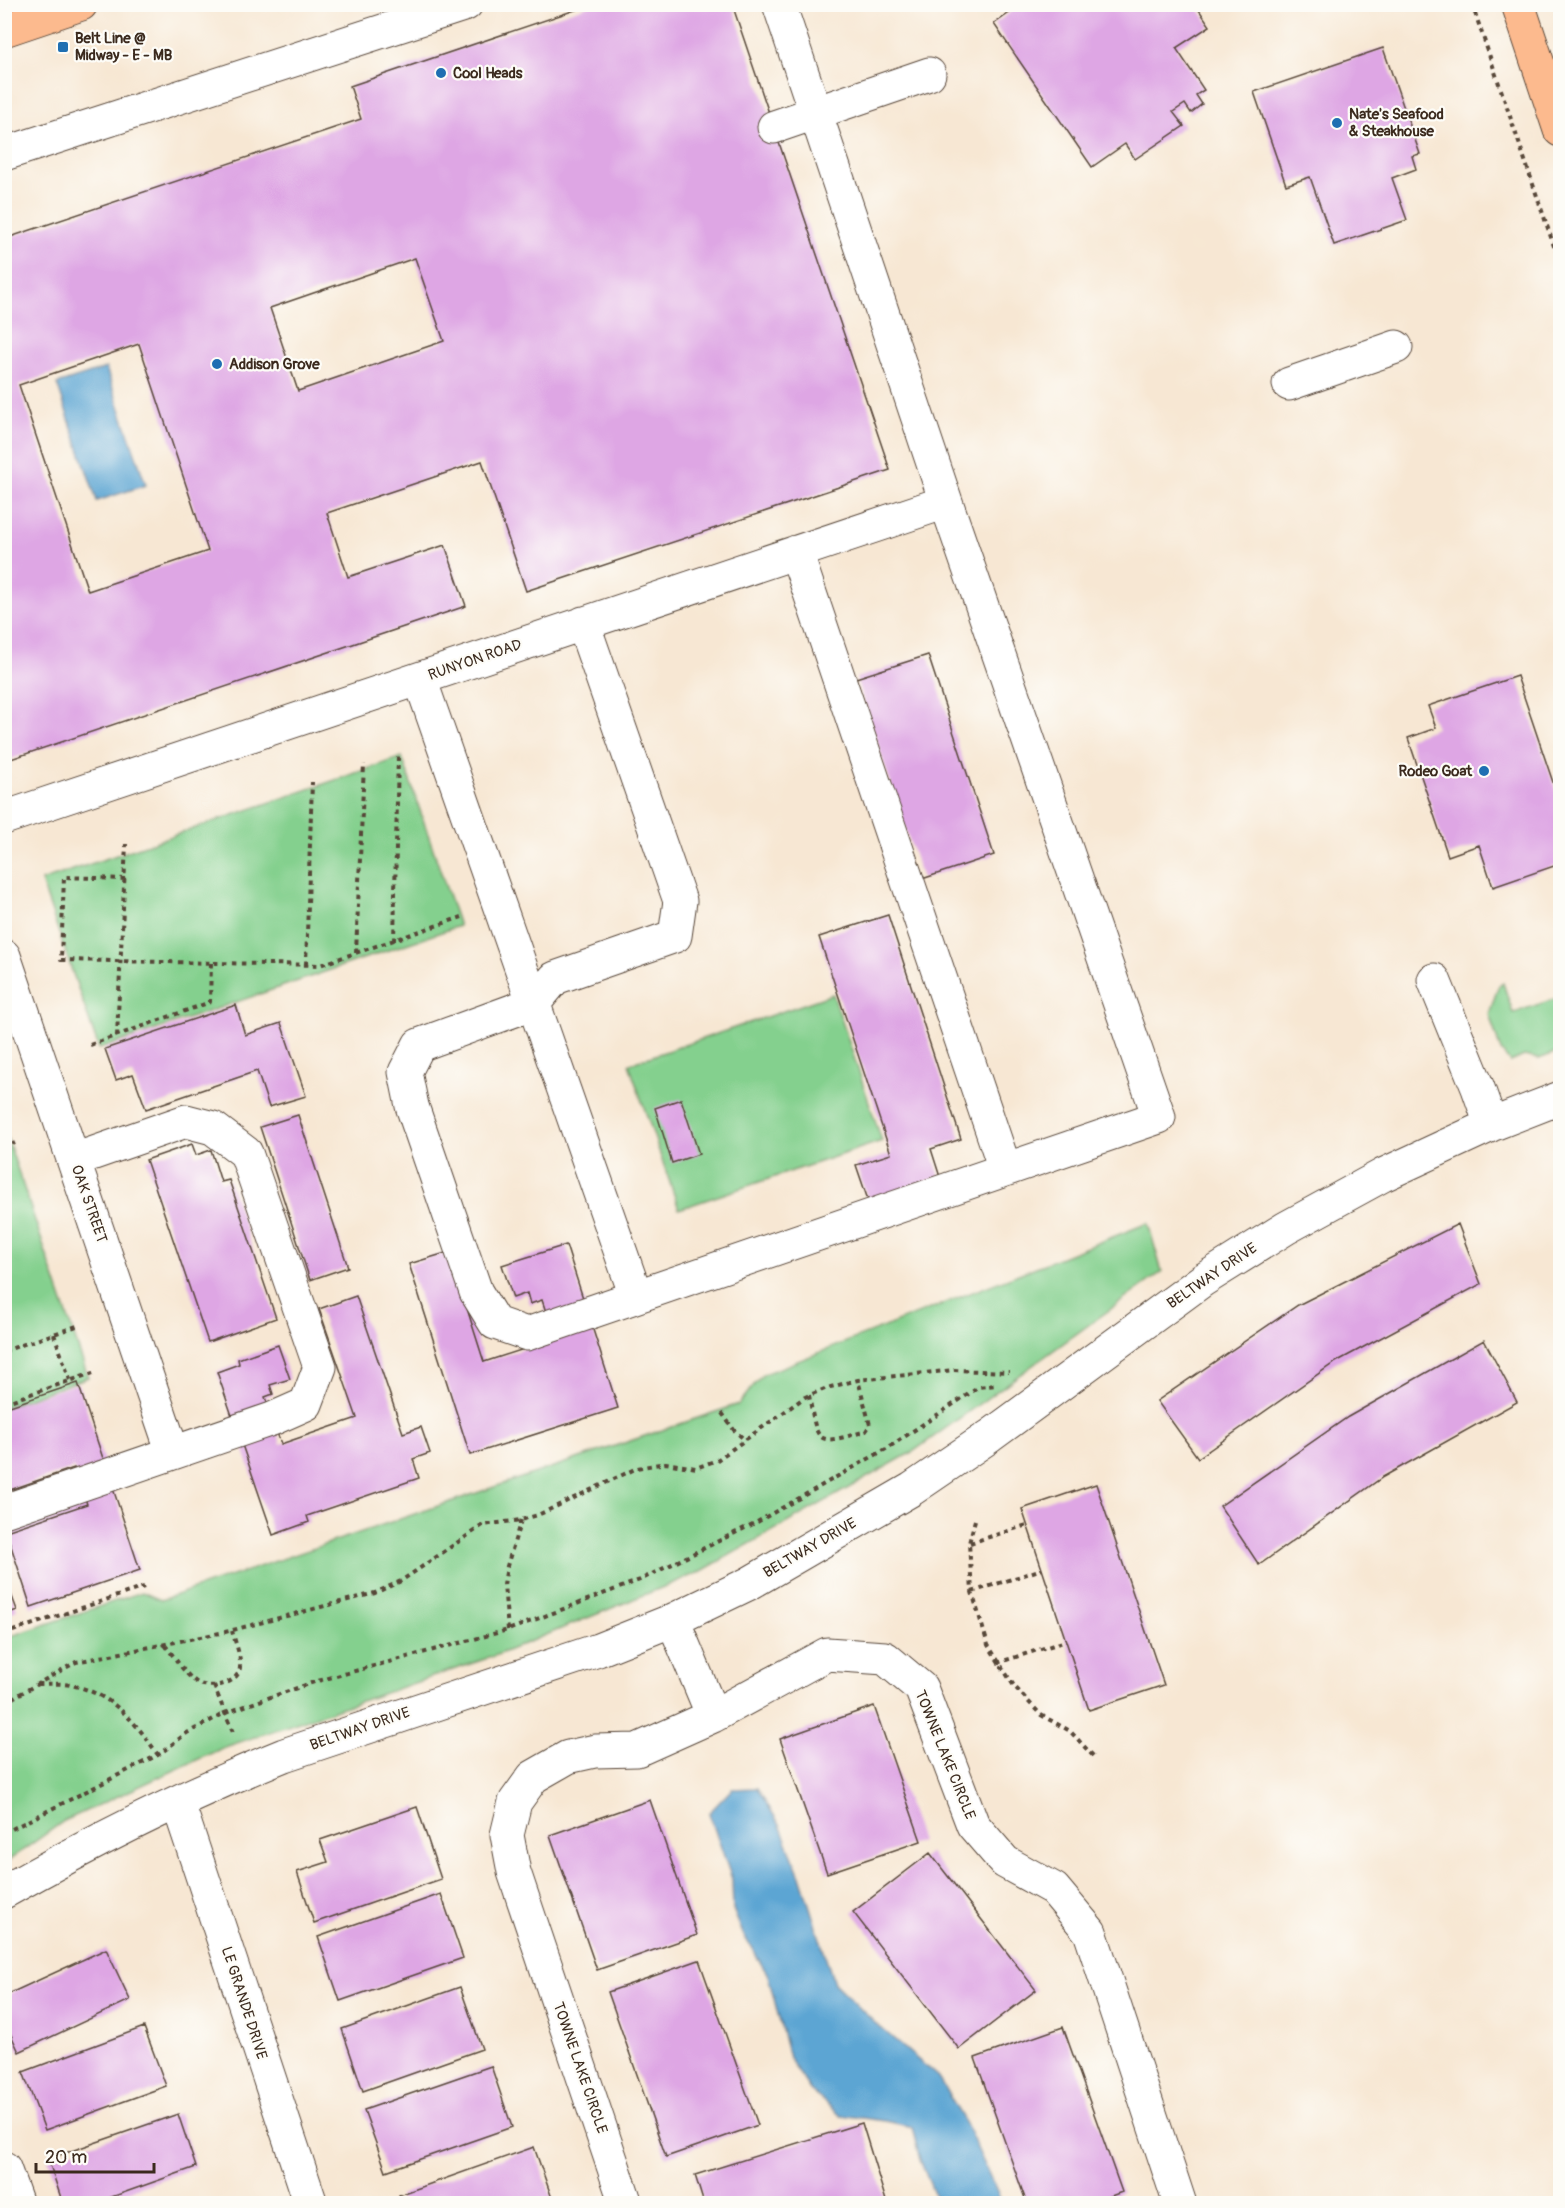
<svg xmlns="http://www.w3.org/2000/svg" width="1565" height="2208" viewBox="0 0 1565 2208" font-family="Pangolin,sans-serif">
<style>
.green{fill:#84d08e;stroke:#607d56;stroke-width:1.5}
.water{fill:#5ca5d3;stroke:#4c6878;stroke-width:1.5}
.building{fill:#dea6e4;fill-rule:evenodd}
.lines{fill:none;stroke-linecap:round;stroke-linejoin:round}
.minor-casing{stroke:#574639;stroke-width:35}
.major-casing{stroke:#574639;stroke-width:35}
.path{stroke:#574639;stroke-width:4;stroke-dasharray:4.5 4.5;stroke-linecap:butt}
.minor{stroke:#fff;stroke-width:33}
.major{stroke:#fcba8e;stroke-width:33}
.poi-dot{fill:#1f6fb2;stroke:#fdfcf7;stroke-width:2}
.labels{text-anchor:middle;dominant-baseline:central;stroke-width:4.5;stroke-linejoin:round;paint-order:stroke}
.poi-label{font-size:15px;font-weight:bold;fill:#3b2a1e;stroke:#fdfcf7;text-anchor:start}
.street-label{font-size:15px;fill:#3b2a1e;stroke:#fdfcf7}
</style>
<rect width="100%" height="100%" fill="#fdfcf7"/>
<filter id="ink" filterUnits="userSpaceOnUse"><feTurbulence type="fractalNoise" baseFrequency=".0167" numOctaves="2"/><feDisplacementMap in="SourceGraphic" scale="12" xChannelSelector="R" yChannelSelector="G"/><feConvolveMatrix kernelMatrix="1 2 1 2 8 2 1 2 1" color-interpolation-filters="sRGB"/></filter>
<filter id="wash" filterUnits="userSpaceOnUse"><feTurbulence type="fractalNoise" baseFrequency=".008" numOctaves="4" result="noise"/><feDisplacementMap in="SourceGraphic" scale="24" xChannelSelector="R" yChannelSelector="G"/><feGaussianBlur stdDeviation="1.35" result="paint"/><feColorMatrix in="noise" values="0 0 0 0 0 0 0 0 0 0 0 0 0 0 0 0 0 1.4 0 .05"/><feComposite in="paint" operator="in"/></filter>
<g filter="url(#wash)">
<rect width="100%" height="100%" fill="#f7e7d3"/>
<path class="green" d="M402,757L459,926L99,1049L41,881Z
M1503,983L1513,1013L1560,997V1051L1539,1059L1524,1056L1510,1062L1501,1051L1489,1014L1498,987Z
M833,994L882,1141L679,1209L629,1064Z
M4,1129L88,1377L5,1407H4Z
M1148,1223L1162,1272L914,1451L700,1572L497,1655L225,1747L64,1821L5,1863V1638L142,1592L161,1600L739,1404L762,1375Z"/>
<path class="water" d="M106,368L146,485L97,501L57,384Z
M757,1788L780,1825L800,1876L834,1983L874,2022L938,2077L966,2124L1002,2203H938L920,2160L912,2127L885,2121L840,2115L810,2090L789,2058L768,1975L743,1934L733,1909L732,1879L709,1813L732,1789Z"/>
<g id="blocks">
<path class="building" d="M593,4H732L890,470L526,591L482,461L327,513L348,577L445,545L466,606L5,761L4,239L361,119L350,86ZM415,258L444,341L298,391L270,308ZM139,344L208,551L88,591L19,385Z
M1022,4H1195L1210,26L1176,48L1204,90L1196,95L1202,104L1191,113L1185,104L1173,112L1184,126L1135,159L1125,144L1092,167L994,24Z
M1383,48L1420,154L1412,156L1416,169L1392,178L1407,220L1334,245L1310,177L1286,185L1254,92Z
M928,655L994,855L922,879L856,678Z
M1517,676L1560,803V864L1493,887L1479,845L1448,856L1408,738L1436,728L1428,706Z
M888,915L961,1139L931,1149L940,1177L868,1200L856,1165L891,1154L819,937Z
M236,1005L245,1035L281,1023L306,1096L269,1107L257,1071L146,1109L133,1074L116,1080L105,1049Z
M681,1099L699,1154L672,1163L655,1108Z
M298,1115L348,1267L310,1280L260,1127Z
M192,1144L196,1155L211,1150L221,1182L229,1180L276,1318L208,1342L146,1160Z
M1458,1224L1481,1284L1334,1363L1198,1458L1157,1401L1298,1305Z
M566,1245L618,1408L470,1455L409,1264L449,1252L484,1362L555,1339L542,1300L530,1304L527,1293L513,1298L502,1265Z
M356,1296L403,1433L421,1427L430,1453L413,1459L419,1478L307,1516L309,1522L273,1535L217,1372L239,1364L238,1359L278,1345L290,1379L270,1385L273,1394L265,1397L281,1444L357,1418L319,1309Z
M1484,1340L1517,1402L1383,1477L1259,1565L1220,1506L1348,1417Z
M78,1383L140,1570L31,1607L6,1531L87,1504L74,1468L4,1492V1408Z
M1096,1484L1164,1685L1089,1710L1022,1509Z
M4,1575L17,1610L4,1615Z
M874,1706L921,1841L827,1873L780,1739Z
M650,1800L697,1935L597,1970L550,1835Z
M417,1807L441,1879L314,1923L297,1872L328,1862L320,1840Z
M930,1853L1036,1990L959,2049L853,1912Z
M441,1894L463,1958L340,2001L318,1937Z
M106,1949L130,2000L19,2052L4,2020V1996Z
M699,1960L758,2125L666,2157L608,1992Z
M460,1987L482,2049L363,2091L342,2029Z
M144,2027L166,2086L45,2130L23,2072Z
M1063,2027L1122,2192L1089,2204H1027L975,2058Z
M491,2066L512,2127L386,2171L364,2110Z
M178,2114L196,2167L92,2204H63L48,2159Z
M862,2123L887,2204H704L695,2175Z
M534,2147L554,2204H402L399,2195Z"/>
</g>
</g>
<g filter="url(#ink)">
<use href="#blocks" fill-opacity="0" stroke="#574639" stroke-width="1.5"/>
<g class="lines">
<g class="minor-casing">
<path id="minor" d="M774,127L929,74
M4,154L466,4
M1289,384L1396,347
M796,552L1005,1169
M583,623L680,901L675,936L555,978L534,1003L419,1045L405,1072L412,1106L476,1292L495,1323L527,1334L1159,1117L946,502L779,4
M420,679L636,1296
M4,818L946,502
M4,956L173,1453
M1434,980L1478,1088L1491,1125
M4,1511L272,1419L306,1404L320,1367L246,1153L213,1128L186,1121L74,1160
M673,1620L713,1716
M178,1803L311,2204
M4,1892C94,1841 188,1794 284,1755L598,1650L673,1620L750,1583L912,1489L990,1436L1203,1280L1286,1228L1383,1175L1491,1125L1560,1098
M4,2168L17,2204
M626,2204L514,1872L507,1835L515,1802L533,1777L568,1757L595,1751L637,1750L713,1716L827,1654L885,1658L921,1688L973,1825L1005,1862L1054,1889L1090,1932L1180,2204"/>
</g>
<g class="major-casing">
<path id="major" d="M1518,4L1560,130
M4,30L81,4"/>
</g>
<path class="path" d="M1472,4L1560,264
M125,879L64,877L61,960L320,965L462,917
M394,941L398,753
M356,953L364,764
M306,965L312,782
M117,1036L126,844
M90,1045L210,1002L211,963
M4,1115H6
M4,1148L15,1143
M54,1334L70,1380
M4,1351L77,1326
M809,1395C818,1445 815,1446 866,1431L870,1425L858,1380
M4,1403L93,1373
M722,1413L734,1430L745,1440
M975,1520L969,1543L972,1592L988,1645L1014,1686L1041,1715L1070,1731L1094,1757
M970,1543L1027,1525
M972,1592L1042,1569
M508,1630L504,1585L507,1566L521,1520
M4,1634L144,1587
M165,1645C174,1656 183,1672 195,1681C207,1691 239,1685 240,1667C241,1655 235,1642 232,1631
M997,1663L1066,1641
M38,1684C49,1684 61,1683 71,1685C112,1694 136,1722 158,1755
M214,1686L234,1735
M4,1703L76,1662L225,1632L375,1593L401,1581L483,1525L521,1520L538,1515L637,1468L666,1463L696,1468L717,1460L805,1397L827,1388L858,1380L954,1370L1009,1372
M4,1833L158,1755L187,1733L225,1713L314,1682L508,1630L640,1580L757,1522L886,1449L979,1387L995,1385"/>
<use href="#minor" class="minor"/>
<use href="#major" class="major"/>
</g>
</g>
<g class="poi-dot">
<rect x="57" y="41" width="12" height="12" rx="3"/>
<circle cx="441" cy="73" r="6"/>
<circle cx="1337" cy="123" r="6"/>
<circle cx="217" cy="364" r="6"/>
<circle cx="1484" cy="771" r="6"/>
</g>
<g class="labels">
<g class="poi-label">
<text x="75" y="38">Belt Line @<tspan x="75" dy="17">Midway - E - MB</tspan></text>
<text x="453" y="73">Cool Heads</text>
<text x="1349" y="114">Nate's Seafood<tspan x="1349" dy="17">&amp; Steakhouse</tspan></text>
<text x="229" y="364">Addison Grove</text>
<text x="1472" y="771" text-anchor="end">Rodeo Goat</text>
</g>
<g class="street-label">
<text transform="translate(475 660) rotate(-19)">RUNYON ROAD</text>
<text transform="translate(89 1204) rotate(71)">OAK STREET</text>
<text transform="translate(1212 1276) rotate(-34)">BELTWAY DRIVE</text>
<text transform="translate(810 1548) rotate(-30)">BELTWAY DRIVE</text>
<text transform="translate(360 1729) rotate(-19)">BELTWAY DRIVE</text>
<text transform="translate(945 1755) rotate(68)">TOWNE LAKE CIRCLE</text>
<text transform="translate(244 2003) rotate(72)">LE GRANDE DRIVE</text>
<text transform="translate(580 2068) rotate(71)">TOWNE LAKE CIRCLE</text>
</g>
</g>
<rect width="1565" height="2208" fill="none" stroke="#fdfcf7" stroke-width="24"/>
<path d="M36 2163v9h118v-9" fill="none" stroke="#3b2a1e" stroke-width="3"/>
<text x="45" y="2163" font-size="18" fill="#3b2a1e" stroke="#fdfcf7" stroke-width="4.5" paint-order="stroke">20 m</text>
</svg>
